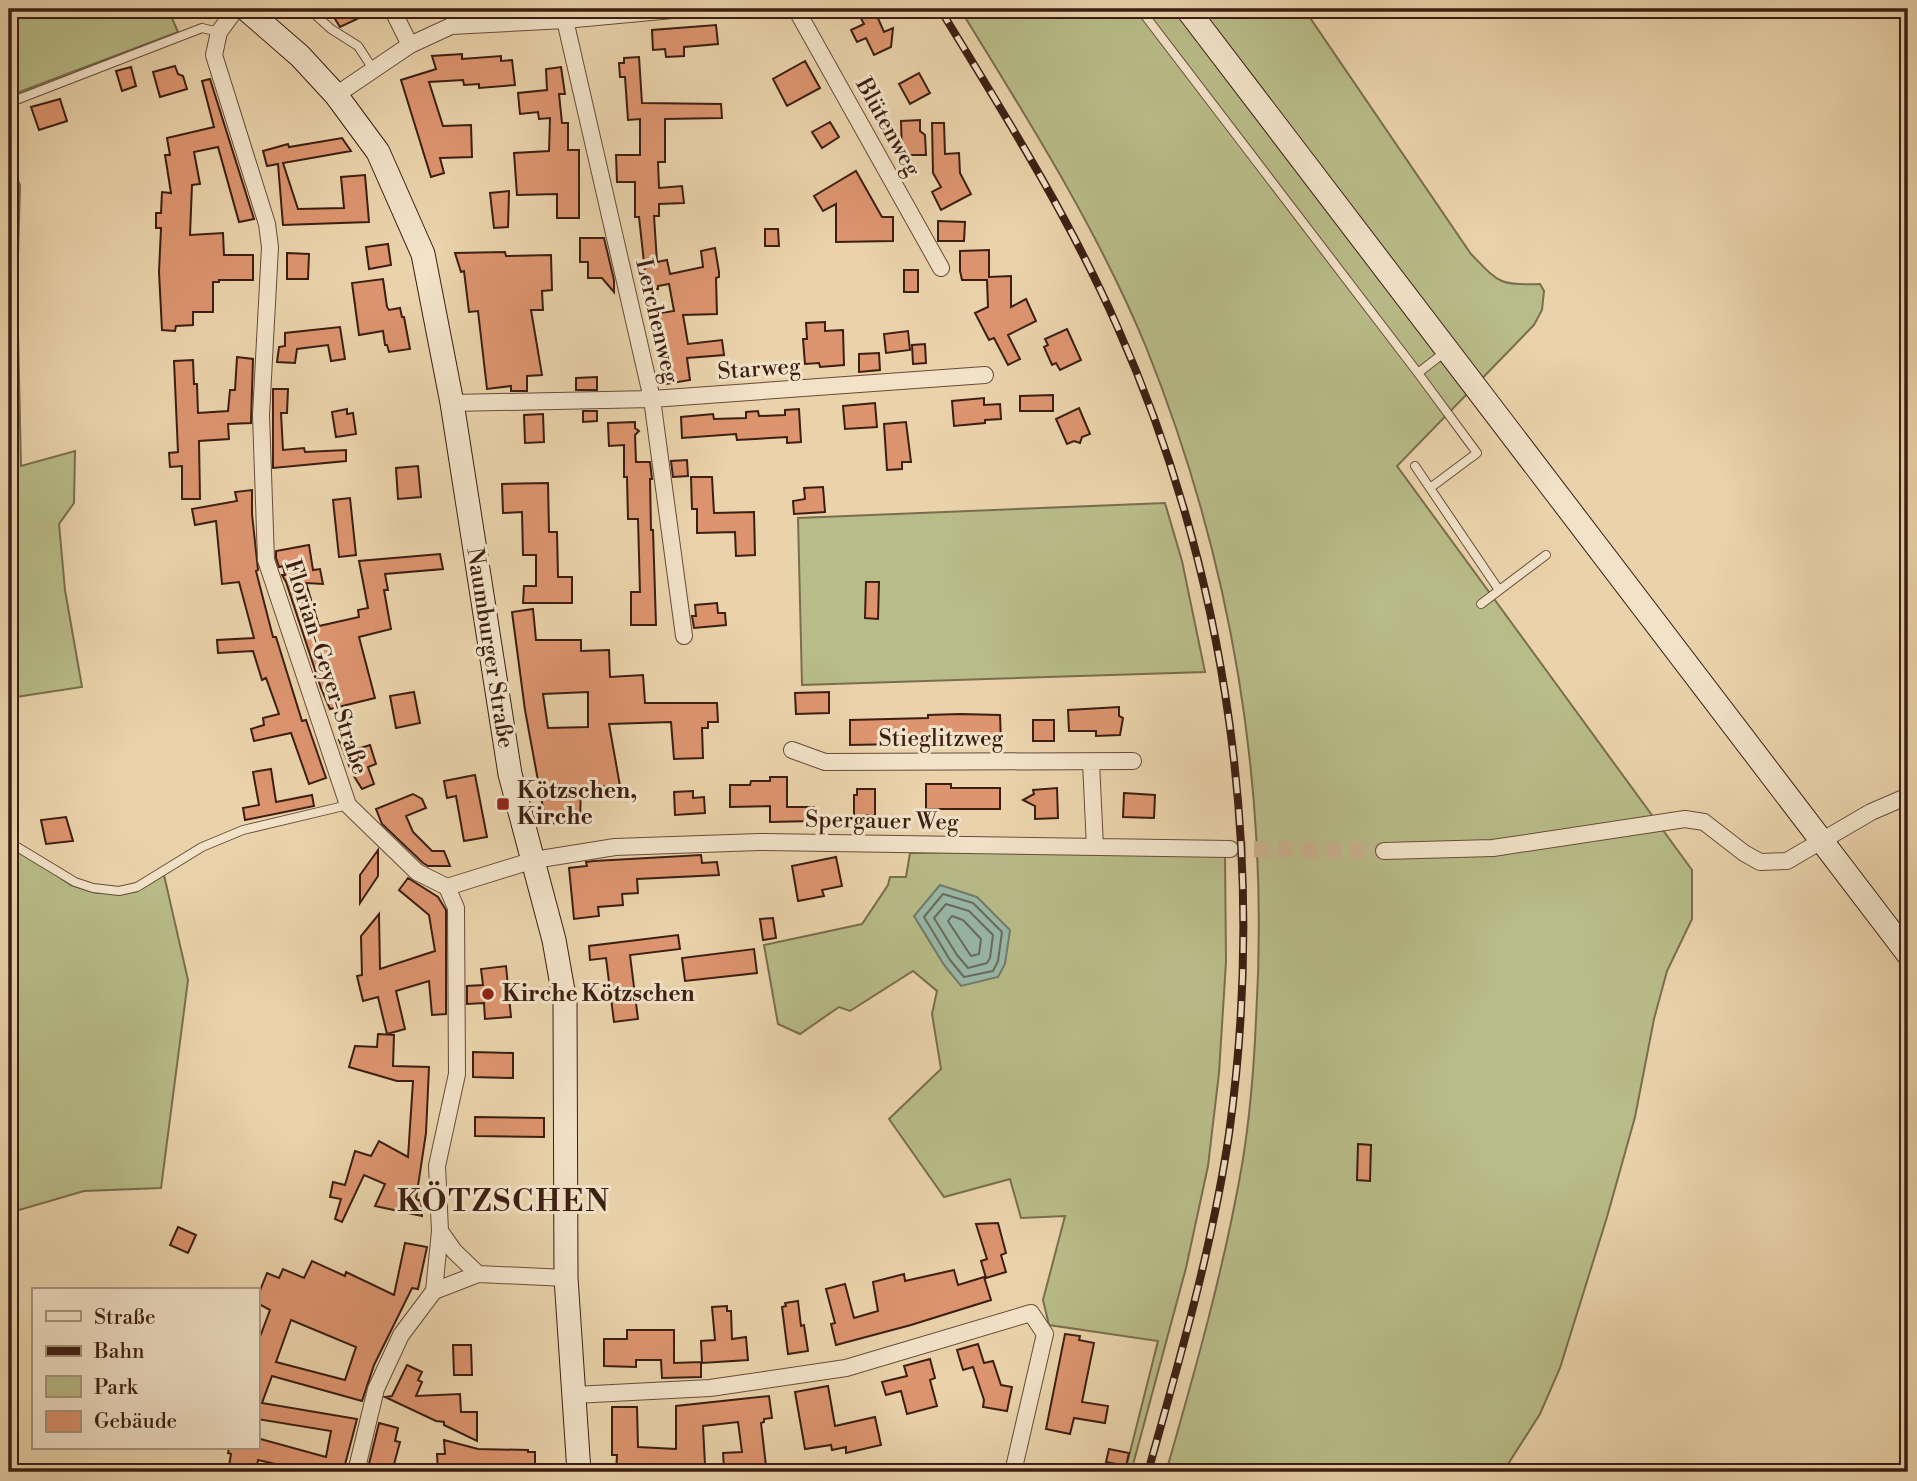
<svg xmlns="http://www.w3.org/2000/svg" width="1917" height="1481" viewBox="0 0 1917 1481" font-family="'Libre Bodoni',serif">
<style>
.green{fill:#b8bc88;stroke:#7a6d4d;stroke-width:2}
.water{fill:#98b8a7;stroke:#737a6b;stroke-width:2}
.lines{fill:none;stroke-linecap:round;stroke-linejoin:round}
.shore{stroke:#6a6b5c;stroke-width:2}
.building{fill:#dd956f;stroke:#3c1e12;stroke-width:2;fill-rule:evenodd}
.street-tunnel{stroke:#c7af8c;stroke-width:16;stroke-dasharray:16 8;stroke-linecap:butt}
.lane-casing{stroke:#684b38;stroke-width:10}
.street-casing{stroke:#684b38;stroke-width:18}
.secondary-casing{stroke:#3c1e12;stroke-width:25}
.lane{stroke:#f1e2c8;stroke-width:8}
.street{stroke:#f1e2c8;stroke-width:16}
.secondary{stroke:#f1e2c8;stroke-width:23}
.rail-casing{stroke:#3c1e12;stroke-width:8}
.rail{stroke:#f1e2c8;stroke-width:5;stroke-dasharray:16;stroke-linecap:butt}
.poi-dot{fill:#8f2418;stroke:#f1e2c8;stroke-width:2.5}
.labels{text-anchor:middle;dominant-baseline:central;stroke-width:6;stroke-linejoin:round;paint-order:stroke}
.street-label{font-size:23px;fill:#3c1e12;stroke:#f1e2c8}
.poi-label{font-size:23px;font-weight:bold;fill:#3c1e12;stroke:#f1e2c8;text-anchor:start}
.district-label{font-size:30px;font-weight:bold;letter-spacing:2px;fill:#3c1e12;stroke:#f1e2c8}
</style>
<rect width="100%" height="100%" fill="#ead3ab"/>
<filter id="stains"><feTurbulence type="fractalNoise" baseFrequency=".00286" numOctaves="4"/><feColorMatrix values="0 0 0 0 .2 0 0 0 0 .09 0 0 0 0 .02 0 0 0 .5 -.17"/></filter>
<radialGradient id="worn" r=".72"><stop offset=".6" stop-color="#630" stop-opacity="0"/><stop offset="1" stop-color="#630" stop-opacity=".3"/></radialGradient>
<path class="green" d="M9,9H168L178,32L9,96Z
M960,9H1304L1471,254C1498,282 1499,286 1540,284L1544,291L1542,310L1534,325L1397,466L1692,870V919L1667,971L1654,1019L1635,1117L1607,1217L1560,1368L1540,1414L1503,1472H1166C1195,1371 1224,1269 1242,1165C1250,1117 1254,1068 1256,1019C1270,789 1232,561 1146,347C1097,228 1027,118 960,9Z
M9,161L20,185L17,290L21,466L75,451L74,503L59,524L65,590L82,687L9,698Z
M1165,503L1182,561L1205,672L802,685L798,518Z
M9,847L30,857L71,885L97,893L135,892L164,875L188,980L161,1188L84,1191L9,1213Z
M1039,851L1225,854L1226,962L1219,1073L1208,1166L1186,1268L1131,1472H1125L1158,1341L1049,1325L1043,1300L1065,1216L1021,1218L1010,1179L944,1197L889,1119L941,1069L932,1014L937,991L913,971L850,1011L839,1007L800,1034L778,1024L764,945L862,924L888,885L890,877H906L910,853Z"/>
<path class="water" d="M940,885L977,897L1010,930L1005,964L998,977L961,986L944,965L914,916Z"/>
<g class="lines">
<path class="shore" d="M943,894L973,903L1002,932L998,961L993,971L964,977L950,960L924,917Z
M946,904L969,911L993,935L990,958L987,963L968,968L957,955L934,918Z
M952,916L963,920L981,939L979,954L971,956L948,921Z"/>
</g>
<path class="building" d="M329,9H378L340,27Z
M856,9H874L884,32L893,28L891,47L874,55L866,38L857,42L851,30L864,24Z
M716,25L718,44L684,47V56L666,57L665,49L653,50L652,30Z
M462,54V59L501,56V61L512,60L515,85L479,88V84L464,85L463,80L429,82L443,126L471,125L472,157L440,158L444,173L431,177L401,80L436,69L432,56Z
M639,57L642,103L721,104L722,118L665,119V162H658L659,188L682,186L684,203L659,204V216H654L657,262L667,260L670,274L703,267L701,251L715,248L719,272V277L716,278L717,314L683,315L688,344L722,340L724,355L687,358L690,380L665,384L654,314L674,311L669,284L658,286V289L647,290L639,217H635V182H617L616,155H640V119L628,120L625,77H620L619,63H624V58Z
M805,61L820,88L787,106L773,79Z
M175,66L178,74L183,76L187,89L160,97L153,72Z
M131,67L136,86L122,91L116,71Z
M561,67L565,94H559L562,123H568V150H579V218H557V194L517,195L514,153L549,151L550,118L539,119L538,112L520,114L518,93L547,90L546,69Z
M919,73L930,93L910,104L899,84Z
M210,79L254,219L239,222L218,147L194,152L200,184L192,185L190,235L223,233L224,255H253V280H219V282H213V312H193V325L176,326L175,331L162,330L159,272L161,228H156V213H161L162,192L171,193L165,155H170L167,138L214,127L202,81Z
M60,99L67,121L39,130L31,107Z
M920,120V131L925,135L926,155H902L901,121Z
M830,122L839,137L822,148L812,132Z
M932,123H944L945,154L959,153L960,173L971,194L941,210L932,192L941,187L933,173Z
M342,138L351,151L283,163L298,209L344,208L341,177L365,175L369,222L283,225L278,164L267,166L263,151L288,144L289,147Z
M856,171L882,217H893V241L836,242V204L823,211L814,196Z
M509,191L508,227L494,228L490,193Z
M938,221L965,222L964,241H938Z
M765,229H778L779,246H765Z
M580,238H604L614,280V292L602,278H588V262H580Z
M388,244L391,265L369,269L366,247Z
M989,250V277L1011,276V307L1026,299L1036,321L1008,335L1020,359L1008,365L994,338L989,340L975,313L988,307L987,280H962L960,271V251Z
M505,252L506,256L551,255L552,290L542,291L543,310H531L542,375L527,376V391H511V386L487,389L478,311L469,312L464,271L461,272L455,253Z
M287,253L309,254L308,279H287Z
M904,270H918V292H904Z
M383,279L387,307L389,310L400,308L402,317H404L410,349L389,352L387,345H385L383,331L359,335L352,283Z
M825,322V331L843,330L844,365L820,367L819,363L805,364L803,339H807L806,323Z
M340,327L345,359L331,361L328,345L297,349L295,363L277,362L279,347L285,346V333Z
M1067,329L1081,360L1060,370L1056,363L1052,365L1044,347L1048,345L1045,339Z
M908,331L910,350L886,353L884,334Z
M925,344L926,363L913,364L912,345Z
M879,353L880,370L859,372V354Z
M237,357L253,359L251,423L228,424L229,439L199,441L200,499H182V466L170,467L169,453L178,452L174,361L193,360L194,384H197L198,413L228,411L230,390H235Z
M597,377V390H576V378Z
M273,389H288L287,413H281L283,450L304,448L305,452L346,450V461L273,468Z
M1053,395V411H1020V396Z
M984,398V405L1000,404L1001,419L985,420V423L954,426L952,401Z
M875,403L877,427L845,429L843,406Z
M1079,408L1090,434L1082,437L1080,443L1074,441L1067,444L1056,419Z
M347,409V414L353,413L356,434L336,437L332,412Z
M799,409L801,442L787,443V437L737,440L736,434L682,438L681,417L713,414L714,419L746,418V412L758,411L759,416L785,415V410Z
M583,411H597V421L583,422Z
M543,414L544,442L525,443L524,415Z
M635,422V428L639,431L635,435L636,462H650L652,479H650L651,530H653L656,625H631V592H640L638,519H628L627,477H624V445L609,446L608,423Z
M906,422L911,462H902V469L887,470L884,424Z
M687,460L688,476L673,477L671,461Z
M418,466L421,497L398,499L396,468Z
M691,477H712L714,513L754,512L755,555L736,556L735,532L697,533V509H692Z
M548,483L549,532H557L558,577H572V603H523L524,586H536V555H523L522,512L503,513L502,484Z
M823,487L825,512L794,514L793,501L805,499L804,488Z
M252,490V514L258,570L256,571L273,637H276L302,721L306,720L326,778L309,784L291,733L254,741L251,729L264,725L263,718L279,714L266,678L262,680L253,651L218,653L217,640L254,638L239,582L222,584L216,521L195,525L192,509L237,501L235,492Z
M350,498L356,555L339,557L333,500Z
M309,545L313,570L320,569L323,584L306,583L319,626L359,617L358,610L368,608L359,561L440,554L443,569L385,574L388,590H384L391,629L359,637L375,698L330,709L321,688L286,582L282,575H285L283,566L279,567L276,558V551Z
M866,582H879L878,619L865,618Z
M717,603L718,613H725L726,625L694,628L692,616H696L695,605Z
M533,609L536,640H581V651L609,650L610,677L643,675L645,703H717L718,722H708V728H702L703,758L674,759L671,722L609,724L620,786L581,787L580,821L546,824L525,710L512,612ZM588,692V727L548,728L543,694Z
M414,692L420,723L396,728L390,696Z
M829,692V713L796,714L795,693Z
M1119,707V716L1123,718L1120,735L1096,736V731H1069L1068,710Z
M960,714L1000,715L1001,742L850,745V720L928,718V715Z
M1033,720H1054V741H1033Z
M352,736L357,749L370,745L376,764L368,767L374,784L362,789L352,773L339,740Z
M271,769L276,802L312,795L314,806L245,820L243,808L259,805L253,772Z
M475,775L487,837L464,841L456,796L447,798L444,781Z
M770,777H787V807H814V821L770,822V806L730,807V785H750L751,781H770Z
M926,784H951V788H1000V809H926Z
M1057,788L1058,818L1035,819V806L1023,800L1034,794L1033,790Z
M857,789H875V815L854,816V795H857Z
M693,791V798L704,797L705,813L675,815L674,792Z
M1124,793L1155,795L1154,818L1123,817Z
M413,794L422,799L426,808L406,816L413,832L432,851H444L450,866H428L423,863L382,824L376,809Z
M66,817L73,841L46,844L41,820Z
M378,850V876L360,903V875Z
M701,855L702,863L717,862L719,875L637,879L638,893L622,894L623,905L598,907L599,916L574,919L569,868L587,866L586,862L594,861Z
M836,857L842,886L822,890L824,896L798,901L792,866Z
M408,878L438,897L446,910V1014L432,1015L429,981L396,991L405,1029L387,1034L378,997L363,1001L357,976L362,975L361,936L379,914L380,969L435,951L429,915L399,890Z
M773,918L776,938L763,940L760,919Z
M678,935L680,949L630,955L638,1019L614,1022L606,958L590,960L589,946Z
M754,949L757,973L685,981L682,958Z
M506,966L511,1017L485,1019L484,1003L467,1004V986L483,985L481,969Z
M378,1034L394,1035L393,1066L429,1067L426,1133L416,1199L421,1201L422,1216L375,1206L385,1184L364,1175L342,1222L335,1219L341,1199L330,1197L333,1182L345,1185L355,1151L371,1156L379,1141L408,1157L413,1081H397L349,1067L355,1046L377,1047Z
M473,1052L513,1053V1078L473,1077Z
M475,1117L544,1118V1137L475,1136Z
M1358,1144L1371,1145L1370,1181L1357,1180Z
M998,1223L1006,1253L1001,1255L1006,1272L986,1278L981,1261L987,1259L976,1224Z
M178,1227L196,1235L188,1253L170,1245Z
M405,1243L427,1247L418,1289L412,1288L374,1365L362,1401L272,1376L262,1403L357,1419L343,1472H310L258,1460L256,1472H228L231,1454L228,1453L229,1448H257V1438L326,1457L331,1431L257,1419V1345L270,1310L257,1303V1298L267,1273L279,1278L283,1269L304,1278L312,1261L345,1276L346,1272L394,1295ZM291,1320L356,1347L345,1380L276,1362Z
M954,1270L958,1285L984,1277L991,1300L911,1325L836,1345L831,1324L835,1323L826,1289L845,1284L854,1318L878,1311L873,1282L904,1274L905,1281Z
M798,1301L801,1326L804,1325L808,1351L788,1354L782,1307L786,1306L785,1303Z
M727,1306V1311H731L732,1339L746,1337L748,1360L702,1363L701,1341L715,1340L712,1307Z
M627,1330H674V1363L701,1362V1377L662,1378L661,1360H636V1367L604,1366V1339H627Z
M1065,1334L1080,1336L1079,1340L1094,1343L1082,1402L1108,1406L1105,1423L1074,1418L1070,1434L1046,1429Z
M978,1344L984,1363L993,1361L1001,1385L1012,1387L1007,1411L983,1407L984,1400L973,1367L963,1370L957,1350Z
M453,1345H471L472,1375H454Z
M930,1359L935,1378L930,1380L937,1406L907,1414L901,1391L886,1395L882,1382L907,1376L904,1366Z
M407,1365L422,1372L418,1380L422,1382L416,1396L460,1394L461,1412H477V1441L444,1425V1422L436,1421L385,1397L392,1396Z
M828,1386L835,1426L875,1417L881,1445L846,1453V1447L832,1450L831,1445L805,1449L795,1392Z
M769,1396L772,1418L764,1419V1422L761,1423L766,1466L724,1469L723,1453L742,1452L738,1422L703,1426L705,1465L676,1467L675,1471L643,1470L642,1472H616L617,1455H612V1407H637L638,1447L676,1449V1406Z
M379,1423L398,1428L395,1441L400,1442L392,1472H367Z
M444,1440L478,1449L528,1450V1452H535V1472H438L437,1454H445Z
M1109,1449L1129,1453L1126,1466L1106,1462Z"/>
<g class="lines">
<path class="street-tunnel" d="M1230,849L1384,851"/>
<g class="lane-casing">
<path id="lane" d="M309,9L331,29L358,46L373,69
M1140,9L1418,373L1477,453L1430,488
M16,100L202,28L219,32
M1418,373L1445,352
M1415,466L1499,590
M1481,604L1546,555
M9,842L75,882L93,888L119,891L137,887L202,847L243,830L348,805"/>
</g>
<g class="street-casing">
<path id="street" d="M236,9L219,32L214,55L267,224L270,247L261,415L266,560L348,805L417,872L447,887L456,908L457,1074L437,1166L440,1231L454,1251L478,1274L566,1278
M392,9L410,45
M796,9L941,268
M565,20L652,399L684,636
M336,95L410,45L451,26L565,20L683,9
M452,403L652,399L985,375
M792,750L825,762L1133,761
M1091,762L1095,847
M1384,851L1493,848L1685,819L1704,822L1744,853L1760,862L1787,861L1871,812L1908,796
M447,887L534,860L615,847L760,842L1230,849
M434,1291L478,1274
M574,1395L710,1388L846,1368L1031,1313L1045,1334L1013,1472
M356,1472L376,1389L401,1335L434,1291L440,1231"/>
</g>
<g class="secondary-casing">
<path id="secondary" d="M246,9L300,56L336,95L378,152L423,254L452,403L510,774L554,940L565,1002L566,1278L579,1472
M1187,9L1908,954"/>
</g>
<use href="#lane" class="lane"/>
<use href="#street" class="street"/>
<use href="#secondary" class="secondary"/>
<g class="rail-casing">
<path id="rail" d="M940,9C1003,112 1068,215 1117,326C1229,578 1267,861 1229,1134C1212,1249 1179,1361 1148,1472"/>
</g>
<use href="#rail" class="rail"/>
</g>
<g class="poi-dot">
<rect x="496" y="797" width="14" height="14" rx="3.5"/>
<circle cx="488" cy="994" r="7"/>
</g>
<g class="labels">
<g class="street-label">
<text transform="translate(888 127) rotate(61)">Blütenweg</text>
<text transform="translate(657 321) rotate(77)">Lerchenweg</text>
<text transform="translate(759 369) rotate(-4)">Starweg</text>
<text transform="translate(490 648) rotate(81)">Naumburger Straße</text>
<text transform="translate(326 667) rotate(72)">Florian-Geyer-Straße</text>
<text x="941" y="739">Stieglitzweg</text>
<text transform="translate(882 821) rotate(1)">Spergauer Weg</text>
</g>
<g class="poi-label">
<text x="517" y="791">Kötzschen,<tspan x="517" dy="26">Kirche</tspan></text>
<text x="502" y="994">Kirche Kötzschen</text>
</g>
<g class="district-label">
<text x="504" y="1202">KÖTZSCHEN</text>
</g>
</g>
<rect width="1917" height="1481" fill="none" stroke="#ead3ab" stroke-width="35"/>
<rect x="10" y="10" width="1896" height="1460" fill="none" stroke="#3c1e12" stroke-width="3.5"/>
<rect x="18" y="18" width="1882" height="1446" fill="none" stroke="#3c1e12" stroke-width="2"/>
<rect x="32" y="1288" width="228" height="161" fill="#f1e2c8" stroke="#a9947f" stroke-width="2"/>
<rect x="46" y="1311" width="35" height="10" fill="#f1e2c8" stroke="#a9947f" stroke-width="2"/>
<text x="94" y="1324" font-size="21" fill="#3c1e12">Straße</text>
<rect x="46" y="1346" width="35" height="10" fill="#3c1e12" stroke="#a9947f" stroke-width="2"/>
<text x="94" y="1358" font-size="21" fill="#3c1e12">Bahn</text>
<rect x="46" y="1376" width="35" height="21" fill="#b8bc88" stroke="#a9947f" stroke-width="2"/>
<text x="94" y="1394" font-size="21" fill="#3c1e12">Park</text>
<rect x="46" y="1411" width="35" height="21" fill="#dd956f" stroke="#a9947f" stroke-width="2"/>
<text x="94" y="1428" font-size="21" fill="#3c1e12">Gebäude</text>
<rect width="100%" height="100%" filter="url(#stains)"/>
<rect width="100%" height="100%" fill="url(#worn)"/>
</svg>
